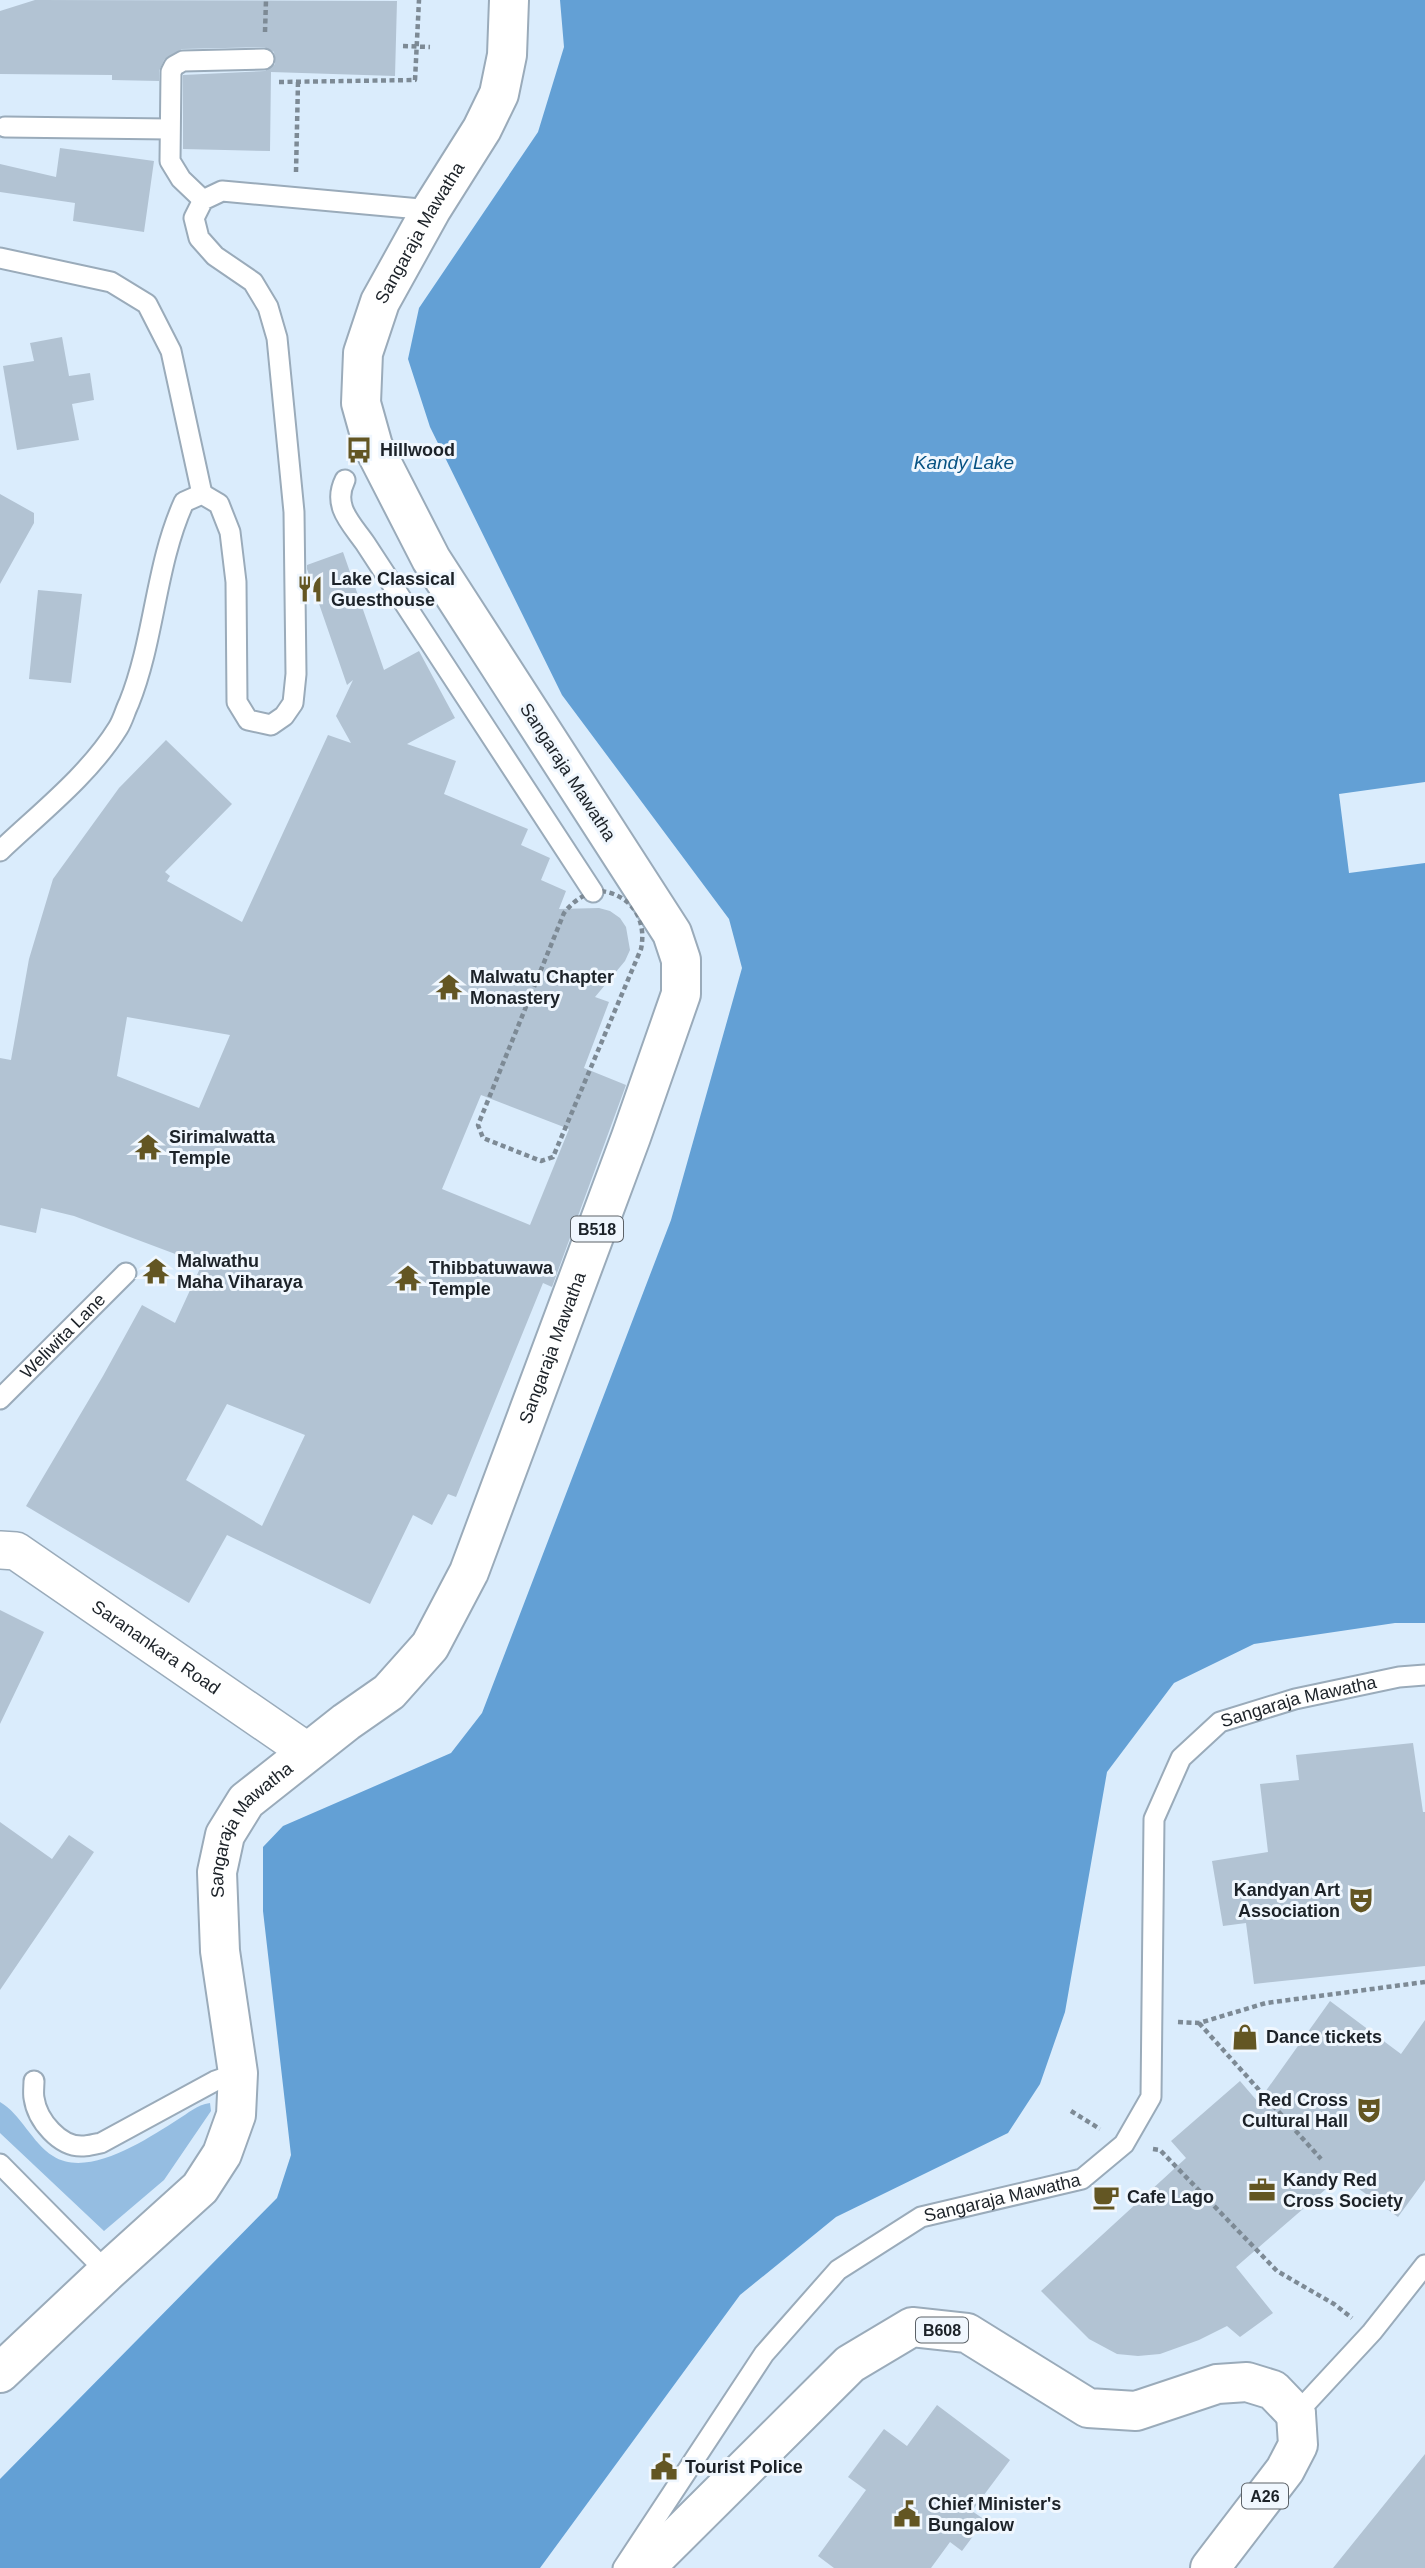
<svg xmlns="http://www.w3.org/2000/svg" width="1425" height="2568" viewBox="0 0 1425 2568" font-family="Arial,sans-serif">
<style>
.green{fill:#95bde1}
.water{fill:#63a0d5}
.building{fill:#b2c3d3;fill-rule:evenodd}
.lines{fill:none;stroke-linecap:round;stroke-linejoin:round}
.service-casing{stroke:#9aabba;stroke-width:23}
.minor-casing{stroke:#9aabba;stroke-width:40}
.primary-casing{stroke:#9aabba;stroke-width:42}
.trunk-casing{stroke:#9aabba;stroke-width:42}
.path{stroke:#7d8a95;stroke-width:4.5;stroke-dasharray:5 3.5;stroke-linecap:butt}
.service{stroke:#fff;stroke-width:19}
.minor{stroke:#fff;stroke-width:37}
.primary{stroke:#fff;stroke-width:38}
.trunk{stroke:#fff;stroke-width:38}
.labels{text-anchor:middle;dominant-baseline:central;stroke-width:6;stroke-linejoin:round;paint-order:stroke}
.shield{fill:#f0f7fe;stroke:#5c6268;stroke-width:2}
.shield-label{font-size:16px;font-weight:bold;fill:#1c2228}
.street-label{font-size:18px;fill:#1c2228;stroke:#f0f7fe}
.poi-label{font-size:18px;font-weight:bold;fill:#1c2228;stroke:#f0f7fe;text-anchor:start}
.water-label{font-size:19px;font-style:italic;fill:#075283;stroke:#f0f7fe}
</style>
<rect width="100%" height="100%" fill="#daecfc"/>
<path class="green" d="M0,2102C21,2114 32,2143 53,2156C88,2179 147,2139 177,2120C189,2113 196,2105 210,2103L211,2111L164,2180L104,2231L0,2133Z"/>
<path class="water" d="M560,0H1425V782L1339,794L1349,873L1425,863V1623H1395L1254,1644L1174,1683L1107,1772L1065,2012L1040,2084L1008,2133L836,2217L740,2295L540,2568H0V2479L277,2198L291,2155L263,1911V1847L283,1826L451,1753L482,1713L671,1220L742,968L729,919L562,695L430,427L408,359L419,308L538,132L564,47Z"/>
<path class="building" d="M35,0L397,1L395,76L271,72L270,151L183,149V75L265,71L275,64L274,52L264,47L182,49L164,60L159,71V81L112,80V75L0,74V11Z
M60,148L154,161L144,232L73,221L75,203L0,192V164L56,177Z
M62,337L69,376L90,373L94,400L72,404L79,440L17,450L3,366L34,361L30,343Z
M0,494L34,513V523L0,584Z
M343,552L384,670L419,651L455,718L407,744L456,761L444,794L528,829L521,845L550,858L541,880L566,891L559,909L599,908L610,911L620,918L626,927L630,950L625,961L595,997L609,1002L584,1068L626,1085L552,1287L543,1283L456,1497L448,1494L432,1525L413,1515L370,1604L227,1535L189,1603L26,1506L103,1376L142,1305L175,1323L202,1264L74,1216L41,1208L36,1233L0,1225V1058L11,1060L29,959L53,879L119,788L166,740L232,804L165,872L170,876L167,881L242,922L328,735L351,743L336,716L353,680L347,685L307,569V565ZM127,1017L230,1035L199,1108L117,1076ZM481,1095L569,1129L530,1225L442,1189ZM227,1404L305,1435L262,1526L186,1480Z
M38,590L82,594L71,683L29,679Z
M0,1610L44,1632L0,1724Z
M1413,1743L1423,1812H1425V1966L1254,1984L1246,1923L1223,1926L1212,1861L1268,1852L1260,1784L1299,1780L1296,1755Z
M0,1822L52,1859L69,1835L94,1852L0,1990Z
M1330,2001L1401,2054L1425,2020V2180L1398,2217L1341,2176L1236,2267L1273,2313L1240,2337L1227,2326L1199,2340L1160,2354L1138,2356L1117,2354L1089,2339L1041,2291L1186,2158L1171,2141L1240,2081L1258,2102Z
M937,2405L1010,2460L972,2511L985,2520L962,2551L950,2542L931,2568H834L818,2556L866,2490L848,2477L884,2429L907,2446Z
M1425,2454V2568H1333Z"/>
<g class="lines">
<g class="service-casing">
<g id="service">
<path d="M5,127L169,129"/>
<path d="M203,200L181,179L170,161L171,72L174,66L183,61L264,59"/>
<path d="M0,258L111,282L147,304L171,351L202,494"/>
<path d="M345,480C332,506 351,523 365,543L593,892"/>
<path d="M0,851C40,813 89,775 118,728C123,720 125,711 129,703C155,638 155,566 184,502L202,494L219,504L230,532L236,582L237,702L248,720L271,725L284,716L293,703L296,674L294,512L277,338L268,307L253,282L215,256L199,238L194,218L203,200L222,191L431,210"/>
<path id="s1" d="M0,1399L126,1273"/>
<path d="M34,2081C34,2086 33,2093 34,2098C37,2120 60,2148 84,2146C89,2146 95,2144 101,2143L215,2081L238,2073"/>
<path d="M0,2164L107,2272"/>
<path d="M1296,2414L1372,2332L1425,2265"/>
<path id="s2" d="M623,2568L764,2354L838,2270L921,2217L1082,2179L1124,2144L1151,2097L1154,1819L1181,1758L1220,1722L1295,1699L1399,1677L1425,1675"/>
</g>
</g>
<g class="minor-casing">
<g id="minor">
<path id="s3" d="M0,1550L16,1551L308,1752"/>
</g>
</g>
<g class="primary-casing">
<g id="primary">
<path id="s4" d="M0,2373L107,2272L200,2188L222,2154L236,2115L238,2073L220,1951L217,1872L225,1835L246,1801L346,1722L389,1692L430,1646L469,1572L631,1137L681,994V960L672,933L431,559L373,446L361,403L363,353L380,302L431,210L482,129L499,94L507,55L509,0"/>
<path d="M645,2568L850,2364L912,2327L967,2333L1088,2408L1136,2411L1217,2384L1247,2382L1273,2390L1296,2414"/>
</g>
</g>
<g class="trunk-casing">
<path id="trunk" d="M1210,2568L1285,2470L1298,2445L1296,2414"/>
</g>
<path class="path" d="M265,32L266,0
M403,46L430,47
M279,82L415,80L419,0
M296,172L298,82
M601,891C632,895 647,920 641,949L553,1157L541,1161L483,1138L478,1125L564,913C574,900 585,893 601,891Z
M1178,2022L1199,2023L1266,2003L1425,1982
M1199,2023L1321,2159
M1071,2111L1100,2129
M1153,2149L1160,2150L1277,2271L1334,2304L1352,2318"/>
<use href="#service" class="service"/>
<use href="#minor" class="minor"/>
<use href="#primary" class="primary"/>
<use href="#trunk" class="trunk"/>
</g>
<defs>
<g id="bus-bare" transform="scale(2.1)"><path d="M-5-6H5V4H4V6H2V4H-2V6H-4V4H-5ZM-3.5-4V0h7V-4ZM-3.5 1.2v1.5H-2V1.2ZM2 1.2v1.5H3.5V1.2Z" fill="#635623" stroke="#f0f7fe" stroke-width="2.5" paint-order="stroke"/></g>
<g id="restaurant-bare" transform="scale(2.1)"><path d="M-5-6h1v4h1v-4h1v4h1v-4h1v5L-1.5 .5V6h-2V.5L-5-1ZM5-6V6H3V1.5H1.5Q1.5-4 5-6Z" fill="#635623" stroke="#f0f7fe" stroke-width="2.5" paint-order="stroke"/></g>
<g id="temple-bare" transform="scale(2.1)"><path d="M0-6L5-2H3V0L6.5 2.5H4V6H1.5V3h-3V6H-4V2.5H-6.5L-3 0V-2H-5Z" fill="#635623" stroke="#f0f7fe" stroke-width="2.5" paint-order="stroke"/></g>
<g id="theatre-bare" transform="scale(2.1)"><path d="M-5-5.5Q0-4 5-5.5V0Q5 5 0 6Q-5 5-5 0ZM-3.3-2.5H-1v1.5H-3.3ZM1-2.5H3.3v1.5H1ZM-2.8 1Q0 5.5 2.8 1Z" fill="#635623" stroke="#f0f7fe" stroke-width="2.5" paint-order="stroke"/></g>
<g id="shop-bare" transform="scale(2.1)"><path d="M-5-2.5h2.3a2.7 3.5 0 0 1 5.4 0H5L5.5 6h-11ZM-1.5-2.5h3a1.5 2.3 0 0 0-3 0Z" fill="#635623" stroke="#f0f7fe" stroke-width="2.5" paint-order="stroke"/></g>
<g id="office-bare" transform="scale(2.1)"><path d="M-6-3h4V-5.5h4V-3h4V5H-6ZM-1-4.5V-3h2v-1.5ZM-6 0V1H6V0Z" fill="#635623" stroke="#f0f7fe" stroke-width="2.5" paint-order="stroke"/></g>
<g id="cafe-bare" transform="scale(2.1)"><path d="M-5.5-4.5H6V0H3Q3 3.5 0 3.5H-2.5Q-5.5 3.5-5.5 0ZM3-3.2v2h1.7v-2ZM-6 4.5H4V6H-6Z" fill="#635623" stroke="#f0f7fe" stroke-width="2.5" paint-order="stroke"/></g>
<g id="civic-bare" transform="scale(2.1)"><path d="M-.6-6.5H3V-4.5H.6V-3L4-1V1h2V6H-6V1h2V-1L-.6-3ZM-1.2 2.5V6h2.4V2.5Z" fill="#635623" stroke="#f0f7fe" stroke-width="2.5" paint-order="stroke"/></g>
</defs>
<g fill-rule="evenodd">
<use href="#bus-bare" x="359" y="450"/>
<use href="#restaurant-bare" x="310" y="589"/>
<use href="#temple-bare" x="449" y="987"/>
<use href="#temple-bare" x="148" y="1147"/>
<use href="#temple-bare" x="156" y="1271"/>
<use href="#temple-bare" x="408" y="1278"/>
<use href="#theatre-bare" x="1361" y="1900"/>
<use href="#shop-bare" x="1245" y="2037"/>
<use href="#theatre-bare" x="1369" y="2110"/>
<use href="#office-bare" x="1262" y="2190"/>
<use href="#cafe-bare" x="1106" y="2197"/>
<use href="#civic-bare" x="664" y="2467"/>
<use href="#civic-bare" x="907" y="2514"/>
</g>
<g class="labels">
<g class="shield">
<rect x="571" y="1216.5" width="52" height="25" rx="5"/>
<rect x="916" y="2317.5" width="52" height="25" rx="5"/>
<rect x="1242" y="2483.5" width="46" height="25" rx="5"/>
</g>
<g class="shield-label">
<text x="597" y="1229">B518</text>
<text x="942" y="2330">B608</text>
<text x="1265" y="2496">A26</text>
</g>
<g class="street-label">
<text stroke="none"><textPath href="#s4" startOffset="2480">Sangaraja Mawatha</textPath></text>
<text transform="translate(568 772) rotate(57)">Sangaraja Mawatha</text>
<text stroke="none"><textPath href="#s1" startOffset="89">Weliwita Lane</textPath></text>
<text stroke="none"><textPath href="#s4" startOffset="1241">Sangaraja Mawatha</textPath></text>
<text stroke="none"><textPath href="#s3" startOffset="186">Saranankara Road</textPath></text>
<text stroke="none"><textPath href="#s2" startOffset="1220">Sangaraja Mawatha</textPath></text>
<text stroke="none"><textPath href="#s4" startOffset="653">Sangaraja Mawatha</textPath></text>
<text stroke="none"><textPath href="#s2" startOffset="550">Sangaraja Mawatha</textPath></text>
</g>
<g class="poi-label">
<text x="380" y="450">Hillwood</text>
<text x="331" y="579">Lake Classical<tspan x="331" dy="21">Guesthouse</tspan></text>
<text x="470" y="977">Malwatu Chapter<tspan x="470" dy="21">Monastery</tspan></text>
<text x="169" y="1137">Sirimalwatta<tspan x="169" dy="21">Temple</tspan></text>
<text x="177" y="1261">Malwathu<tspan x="177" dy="21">Maha Viharaya</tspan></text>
<text x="429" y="1268">Thibbatuwawa<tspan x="429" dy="21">Temple</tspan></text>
<text x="1340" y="1890" text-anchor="end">Kandyan Art<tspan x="1340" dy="21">Association</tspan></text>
<text x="1266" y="2037">Dance tickets</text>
<text x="1348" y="2100" text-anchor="end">Red Cross<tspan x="1348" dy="21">Cultural Hall</tspan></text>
<text x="1283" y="2180">Kandy Red<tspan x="1283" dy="21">Cross Society</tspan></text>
<text x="1127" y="2197">Cafe Lago</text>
<text x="685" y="2467">Tourist Police</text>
<text x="928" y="2504">Chief Minister's<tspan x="928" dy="21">Bungalow</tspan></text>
</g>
<g class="water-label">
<text x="964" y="462">Kandy Lake</text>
</g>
</g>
</svg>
